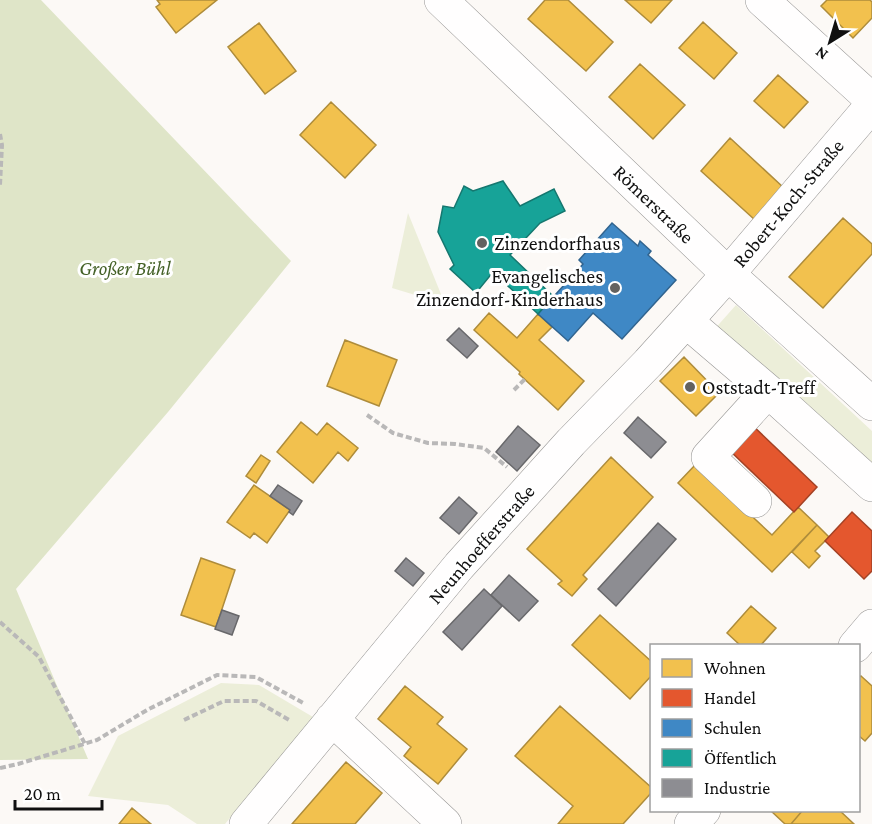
<svg xmlns="http://www.w3.org/2000/svg" width="872" height="824" viewBox="0 0 872 824" font-family="'Crimson Pro',serif">
<style>
.green{fill:#eceed9}
.forest{fill:#dfe5c8}
.homes{fill:#f2c14e;stroke:#ae8c3b;stroke-width:1.5}
.shops{fill:#e4572e;stroke:#a44225;stroke-width:1.5}
.schools{fill:#3f88c5;stroke:#31648f;stroke-width:1.5}
.public{fill:#17a398;stroke:#15776f;stroke-width:1.5}
.industry{fill:#8d8d92;stroke:#68686b;stroke-width:1.5}
.lines{fill:none;stroke-linecap:round;stroke-linejoin:round}
.minor-casing{stroke:#969594;stroke-width:34}
.path{stroke:#b9b8b8;stroke-width:4;stroke-dasharray:6 3;stroke-linecap:butt}
.minor{stroke:#fffefe;stroke-width:33}
.poi-dot{fill:#636260;stroke:#fff;stroke-width:2}
.labels{text-anchor:middle;dominant-baseline:central;stroke-width:6;stroke-linejoin:round;paint-order:stroke}
.street-label{font-size:20px;fill:#101010;stroke:#fff}
.poi-label{font-size:20px;fill:#101010;stroke:#fff;text-anchor:start}
.park-label{font-size:20px;font-style:italic;fill:#446127;stroke:#fff}
</style>
<rect width="100%" height="100%" fill="#fcf9f6"/>
<path class="green" d="M408,213L445,304L392,288Z
M736,305L872,431V480L712,332Z
M221,683L259,685L313,717L225,824H197L168,805L88,796L118,736Z"/>
<path class="forest" d="M0,0H41L291,261L168,412L16,589L88,759L0,760Z"/>
<path class="homes" d="M157,0H217L176,33L156,7L160,4Z
M545,0H568L613,42L586,71L528,19Z
M625,0H672L651,23Z
M827,0H870L872,2V18L853,38L821,6Z
M703,22L737,53L714,79L679,48Z
M259,23L296,71L265,94L228,47Z
M640,64L685,105L653,139L609,97Z
M778,75L808,102L784,128L754,101Z
M331,102L376,145L345,178L300,135Z
M730,138L784,188L755,220L701,171Z
M843,218L872,244V254L823,308L789,277Z
M489,313L517,338L538,314L552,327L539,340L584,381L558,410L519,374L520,372L474,330Z
M345,340L397,360L379,406L327,386Z
M684,357L719,393L696,416L660,381Z
M301,422L317,435L327,423L358,448L348,461L338,452L313,483L277,452Z
M261,455L270,461L256,483L246,476Z
M611,457L653,497L583,575L587,579L572,596L558,584L562,581L527,549Z
M696,464L772,535L798,507L817,525L772,572L678,483Z
M254,485L290,510L267,543L254,533L250,538L227,522Z
M817,525L829,537L815,551L820,556L809,568L792,552Z
M201,558L235,570L216,627L181,615Z
M751,606L776,628L760,646H741L727,633Z
M600,615L652,662V675L630,699L572,645Z
M861,676L872,686V733L865,741L858,735V678Z
M405,686L443,717L437,724L467,749L438,784L404,756L411,747L378,719Z
M560,706L652,788V792L623,824H558L573,806L515,756Z
M346,762L382,793L355,824H292Z
M132,808L151,824H119Z
M770,810H803L791,824H785Z
M803,810H839L854,824H791Z"/>
<path class="shops" d="M750,423L817,487L794,512L727,448Z
M852,512L872,531V571L864,579L825,541Z"/>
<path class="schools" d="M612,223L638,246L640,241L651,251L648,255L676,280L622,339L593,313L568,341L538,314L583,264L579,260Z"/>
<path class="public" d="M503,181L520,206L554,189L565,211L540,223L510,255L553,296L538,314L493,272L476,293L450,269L454,265L438,232L443,206L454,208L464,186L473,191Z"/>
<path class="industry" d="M459,328L478,346L467,358L447,340Z
M638,417L666,442L651,458L624,433Z
M518,426L540,445L517,471L496,452Z
M278,485L302,501L293,515L289,512L290,510L270,496Z
M459,497L477,513L459,534L440,518Z
M658,523L676,539L616,606L598,589Z
M406,558L424,573L413,586L395,571Z
M509,575L538,601L519,621L491,595Z
M484,589L502,606L462,650L443,632Z
M222,610L239,616L232,635L215,629Z"/>
<g class="lines">
<g class="minor-casing">
<path id="minor" d="M441,0L728,274L872,404
M762,0L872,100
M686,321L768,391L872,485
M755,501L708,457L768,391
M855,646L872,626
M332,719L445,824
M246,824L459,566L571,442L648,363L686,321L728,274L872,105
M691,824L704,810"/>
</g>
<path class="path" d="M0,134L2,145L0,185
M514,390L525,379
M367,415L393,433L428,443L455,444L484,448L507,467
M0,622L39,657L85,744
M184,720L224,701H256L291,721
M0,768L18,764L97,740L147,710L217,675L256,677L305,704"/>
<use href="#minor" class="minor"/>
</g>
<g class="poi-dot">
<circle cx="482" cy="243" r="6"/>
<circle cx="615" cy="288" r="6"/>
<circle cx="690" cy="387" r="6"/>
</g>
<g class="labels">
<g class="street-label">
<text transform="translate(788 203) rotate(-50)">Robert-Koch-Straße</text>
<text transform="translate(654 204) rotate(44)">Römerstraße</text>
<text transform="translate(481 544) rotate(-49)">Neunhoefferstraße</text>
</g>
<g class="poi-label">
<text x="494" y="243">Zinzendorfhaus</text>
<text x="603" y="276" text-anchor="end">Evangelisches<tspan x="603" dy="23">Zinzendorf-Kinderhaus</tspan></text>
<text x="702" y="387">Oststadt-Treff</text>
</g>
<g class="park-label">
<text x="125" y="268">Großer Bühl</text>
</g>
</g>
<rect x="650" y="644" width="210" height="168" fill="#ffffff" stroke="#9f9f9f" stroke-width="1.5"/>
<rect x="662" y="659" width="30" height="18" fill="#f2c14e" stroke="#9f9f9f" stroke-width="1.5"/>
<text x="704" y="674" font-size="18" fill="#101010">Wohnen</text>
<rect x="662" y="689" width="30" height="18" fill="#e4572e" stroke="#9f9f9f" stroke-width="1.5"/>
<text x="704" y="704" font-size="18" fill="#101010">Handel</text>
<rect x="662" y="719" width="30" height="18" fill="#3f88c5" stroke="#9f9f9f" stroke-width="1.5"/>
<text x="704" y="734" font-size="18" fill="#101010">Schulen</text>
<rect x="662" y="749" width="30" height="18" fill="#17a398" stroke="#9f9f9f" stroke-width="1.5"/>
<text x="704" y="764" font-size="18" fill="#101010">Öffentlich</text>
<rect x="662" y="779" width="30" height="18" fill="#8d8d92" stroke="#9f9f9f" stroke-width="1.5"/>
<text x="704" y="794" font-size="18" fill="#101010">Industrie</text>
<g transform="translate(830 42) rotate(217)" stroke="#ffffff" stroke-width="4.5" paint-order="stroke">
<path d="M0-4.5L10 22L0 15L-10 22Z" fill="#101010"/>
<text y="-9" font-size="16" font-weight="bold" text-anchor="middle" fill="#101010">N</text>
</g>
<path d="M15 800v9h87v-9" fill="none" stroke="#101010" stroke-width="3"/>
<text x="24" y="800" font-size="18" fill="#101010" stroke="#ffffff" stroke-width="4.5" paint-order="stroke">20 m</text>
</svg>
